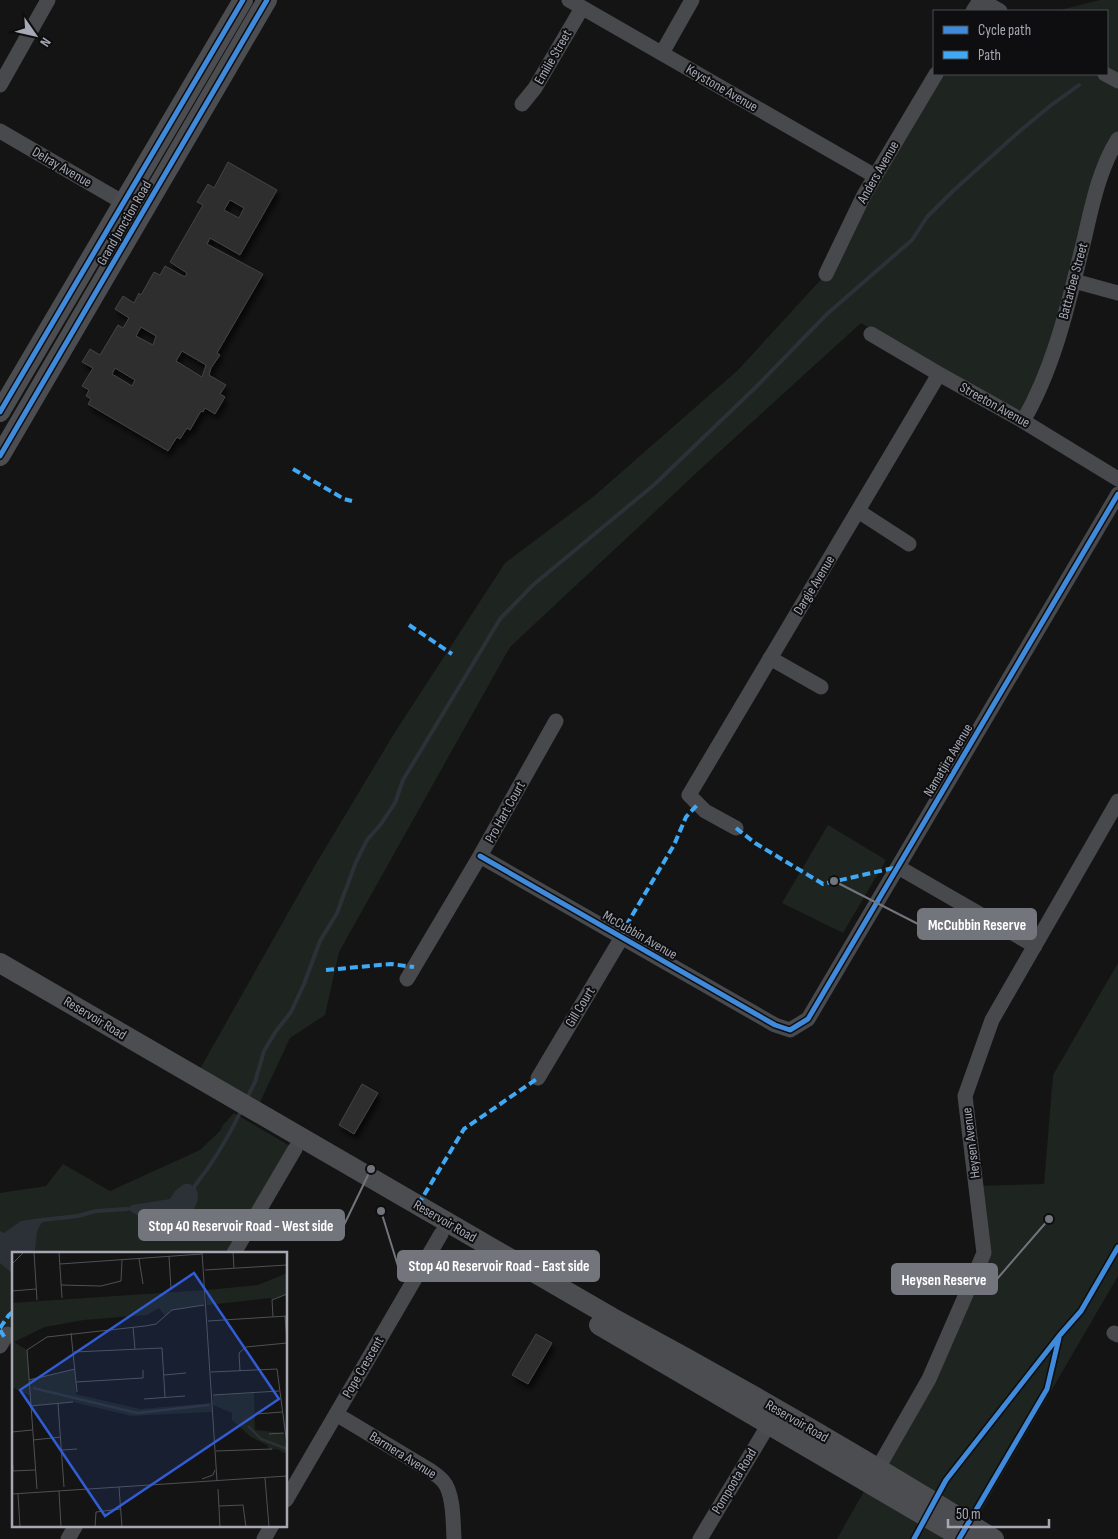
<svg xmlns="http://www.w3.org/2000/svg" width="1118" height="1539" viewBox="0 0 1118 1539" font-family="'Sofia Sans Condensed',sans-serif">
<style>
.green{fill:#1e241f}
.water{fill:#2c3138}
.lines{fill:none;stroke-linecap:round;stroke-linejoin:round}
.stream{stroke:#2c3138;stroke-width:4}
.building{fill:#2e2e2f;stroke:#434447;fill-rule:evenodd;filter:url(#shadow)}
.minor{stroke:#48494c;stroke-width:15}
.secondary{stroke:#4c4d50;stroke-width:20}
.quiet{stroke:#3fa9f5;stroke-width:4;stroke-dasharray:8 4;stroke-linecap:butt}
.cycleway-casing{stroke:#0e0e10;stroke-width:8}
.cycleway{stroke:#408adc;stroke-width:5}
.labels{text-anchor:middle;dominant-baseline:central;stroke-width:4;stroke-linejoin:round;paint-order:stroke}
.street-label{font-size:14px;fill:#a6a9b4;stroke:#0e0e10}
.inset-river{fill:none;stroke:#2c3138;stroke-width:2.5}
.inset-road{fill:none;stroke:#4e5054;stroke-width:1}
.view{fill:#325cd3;fill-opacity:0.15;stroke:#325cd3;stroke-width:2.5}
.inset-edge{fill:none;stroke:#a6a9b4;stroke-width:2.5}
.leader{fill:none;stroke:#73757c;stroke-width:2}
.callout-dot{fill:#73757c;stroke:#0e0e10;stroke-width:2}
.callout{fill:#73757c;stroke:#73757c;stroke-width:2}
.callout-label{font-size:15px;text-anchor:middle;font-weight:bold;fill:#fff}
</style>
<defs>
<filter id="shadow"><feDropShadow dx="3" dy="5.5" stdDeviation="2.5" flood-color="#0009"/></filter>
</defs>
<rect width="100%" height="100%" fill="#141414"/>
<path class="green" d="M1100,0H1118V80L1107,73V11H1056Z
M938,74H1105L1118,81V147L1036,399L1023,421L861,323L706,464L510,647L339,952L325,1015L290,1038L256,1111L196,1076L314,867L395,732L505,563L593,497L738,370L826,274Z
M828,825L886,860L843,933L782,903Z
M1118,963V1276L973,1525L878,1468L984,1253L976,1186L1044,1184L1053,1075Z
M234,1113L295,1149L234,1253H14V1331L0,1323V1193L46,1186L63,1164L110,1191L200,1150L220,1131L223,1125Z
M867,1486L954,1539H837Z"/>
<path class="water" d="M184,1184H190L196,1188C197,1191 198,1194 198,1197C198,1206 188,1219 180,1220C178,1238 153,1244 141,1232L140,1217L127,1209L132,1205L170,1199L175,1191Z
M41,1218L45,1219C32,1234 39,1237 34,1253H14V1274L12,1273L0,1263V1231L4,1233L21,1221Z"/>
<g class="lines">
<path class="stream" d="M246,1100L255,1082L264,1051L276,1031L291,1012L304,984L320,941L337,913L356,862L367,840L381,824L395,803L403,780L500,619L533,585L655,484L756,387L827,314L912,240L927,217L954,190L1021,130L1050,106L1079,85
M194,1187C212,1164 228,1138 241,1111
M42,1220L78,1216L96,1211L127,1209"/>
</g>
<path class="building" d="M228,162L277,190L240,255L210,238L207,244L263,274L217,353L220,355L211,368L209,375L226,385L220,394L225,397L215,414L205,408L203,412L201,411L190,430L187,428L180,439L177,437L168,451L88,404L91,399L86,396L89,390L82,386L93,368L82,362L90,349L100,355L118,325L123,328L129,318L115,309L123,296L134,303L139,293L141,295L154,272L160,275L165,266L185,277L187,273L170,262L203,205L197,202L208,184L214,188ZM230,200L244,208L239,218L224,210ZM141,327L156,336L153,345L136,336ZM182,351L206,365L202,377L176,361ZM115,368L135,380L132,386L112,374Z
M362,1084L378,1093L354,1134L339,1125Z
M536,1334L552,1343L528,1384L512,1375Z"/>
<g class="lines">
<path class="minor" d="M569,0L875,176
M981,0L1000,11
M973,11L980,0
M662,53L692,0
M1105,74L1118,81
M0,85L48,0
M522,104L535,88L582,8
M0,131L124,203
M826,274L864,195L936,74
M1074,281L1118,293
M871,334L939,374L1023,421L1118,479
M1023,421C1055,366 1069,301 1084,240C1092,206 1099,169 1118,139
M858,511L909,544
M770,658L821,687
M736,828L705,811L689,795L939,374
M480,856L775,1025L790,1030L808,1019L1118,494
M898,867L1035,946
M407,979L480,856L556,721
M538,1078L622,937
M234,1253L295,1149
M1114,1333L1118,1335
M0,1346L7,1334
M336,1414L431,1471C435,1474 440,1477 443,1481C454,1493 453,1524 454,1539
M878,1468L929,1379L984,1253L965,1096L992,1020L1118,801
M286,1500L441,1234
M68,1539L76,1525
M264,1539L272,1525
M700,1539L769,1424"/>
<path class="secondary" d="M0,412L243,0
M0,456L267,0
M0,963L611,1317C741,1387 869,1461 994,1539
M599,1325L964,1539"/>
<path class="quiet" d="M293,469L344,499L352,501
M409,625L452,654
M736,828L755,843L823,884L898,867
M622,937L624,929L674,845L686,817L698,804
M326,970L391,964L414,967
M418,1205L464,1129L538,1078
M0,1328L9,1315L14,1311
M0,1330L5,1338"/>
<g class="cycleway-casing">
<path id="cycleway" d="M0,412L243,0
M0,456L267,0
M480,856L775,1025L790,1030L808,1019L1118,494
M914,1539L946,1480L1059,1336L1081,1311L1118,1247
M959,1539L1047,1389L1059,1338"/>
</g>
<use href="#cycleway" class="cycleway"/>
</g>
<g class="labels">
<g class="street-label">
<text transform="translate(553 57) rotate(-60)">Emilie Street</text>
<text transform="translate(722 88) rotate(30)">Keystone Avenue</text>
<text transform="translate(62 167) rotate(30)">Delray Avenue</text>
<text transform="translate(878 172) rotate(-60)">Anders Avenue</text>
<text transform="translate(124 223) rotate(-60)">Grand Junction Road</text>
<text transform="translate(1073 281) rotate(-75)">Battarbee Street</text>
<text transform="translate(995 405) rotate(29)">Streeton Avenue</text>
<text transform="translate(814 585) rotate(-59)">Dargie Avenue</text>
<text transform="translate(948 760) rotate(-59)">Namatjira Avenue</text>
<text transform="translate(505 812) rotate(-61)">Pro Hart Court</text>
<text transform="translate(640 935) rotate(30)">McCubbin Avenue</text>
<text transform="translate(580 1007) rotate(-59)">Gill Court</text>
<text transform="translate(95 1018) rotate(31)">Reservoir Road</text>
<text transform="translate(971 1143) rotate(-97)">Heysen Avenue</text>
<text transform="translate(445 1221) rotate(30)">Reservoir Road</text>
<text transform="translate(363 1367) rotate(-60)">Pope Crescent</text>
<text transform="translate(797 1421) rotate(30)">Reservoir Road</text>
<text transform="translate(403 1455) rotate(32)">Barmera Avenue</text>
<text transform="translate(734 1481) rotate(-59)">Pompoota Road</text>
</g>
</g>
<g transform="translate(12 1252)">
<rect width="275" height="275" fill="#141414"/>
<path d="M275,21V42L260,48L259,46L195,53V38L246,33ZM192,38V53L160,58L153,64L147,56L135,63L72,68L33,75L2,90L15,98L17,127L63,117L64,142L128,157L199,151L200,160L119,164L61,150L18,154V144L0,135V51ZM242,141L243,178L272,181L275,202L265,197L258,198L255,193L239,185L220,168V161L201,153V143Z" fill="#1e241f"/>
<path class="inset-river" d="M21,136L125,161L197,153M236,174L249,187L275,197"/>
<path class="inset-road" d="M22,0L25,48M47,0L50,46M190,0L205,229M221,0L222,16M157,4L159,37M127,7L131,32M0,12L12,0M48,12L190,2M193,18L275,13M49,33L89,34L109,29L110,8M0,39L24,37M273,64L275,91M261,65L260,48L275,42M196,69L275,64M121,75L123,97M59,81L65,140M62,100L150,96L153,145M228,119L227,101L234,95L275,91M199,120L265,117L275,193M152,123L174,121M17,128L63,117M64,130L131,126V118M201,143L267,139M132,147L173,144M46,152L52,235M18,154L61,150M244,162L270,160M0,180L20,178M257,182L272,181M21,188L49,185M50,198L65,197M204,199L260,197M0,201L1,219M0,219L23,218M253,226L257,275M190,227L201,223L203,218M107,235L110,275M25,237L15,98L35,85L133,74L144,72L160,58L192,53M206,237L208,275M47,239L49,275M0,242L275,224M6,242L8,275M207,254L231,253L234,275M83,275L84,260L108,257"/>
<path class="view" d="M182,21L267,147L93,264L8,138Z"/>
<rect width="275" height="275" class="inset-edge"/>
</g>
<path class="leader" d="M834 881L918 924M371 1169L344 1225M381 1211L398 1266M1049 1219L997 1279"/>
<g class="callout-dot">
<circle cx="834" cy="881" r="5"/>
<circle cx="371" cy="1169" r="5"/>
<circle cx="381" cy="1211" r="5"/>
<circle cx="1049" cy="1219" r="5"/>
</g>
<g class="callout">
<rect x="918" y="909" width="118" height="30" rx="5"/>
<rect x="139" y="1210" width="205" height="30" rx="5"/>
<rect x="398" y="1251" width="201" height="30" rx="5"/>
<rect x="892" y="1264" width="105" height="30" rx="5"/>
</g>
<g class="callout-label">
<text x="977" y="930">McCubbin Reserve</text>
<text x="241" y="1231">Stop 40 Reservoir Road - West side</text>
<text x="499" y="1271">Stop 40 Reservoir Road - East side</text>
<text x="944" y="1285">Heysen Reserve</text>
</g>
<rect x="933" y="10" width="175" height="65" fill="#0e0e10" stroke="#4b4c52"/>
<rect x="943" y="26" width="25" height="8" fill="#408adc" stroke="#4b4c52"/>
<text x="978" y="35" font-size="15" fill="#a6a9b4">Cycle path</text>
<rect x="943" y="51" width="25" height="8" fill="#3fa9f5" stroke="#4b4c52"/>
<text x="978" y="60" font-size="15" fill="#a6a9b4">Path</text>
<g transform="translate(35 35) rotate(124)" stroke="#0e0e10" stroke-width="4" paint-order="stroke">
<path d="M0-4L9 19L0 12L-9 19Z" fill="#a6a9b4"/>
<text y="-8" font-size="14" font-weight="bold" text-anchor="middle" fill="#a6a9b4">N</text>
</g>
<path d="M948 1519v8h101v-8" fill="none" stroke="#a6a9b4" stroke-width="2.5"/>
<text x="956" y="1519" font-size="15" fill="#a6a9b4" stroke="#0e0e10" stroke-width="4" paint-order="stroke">50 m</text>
</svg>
